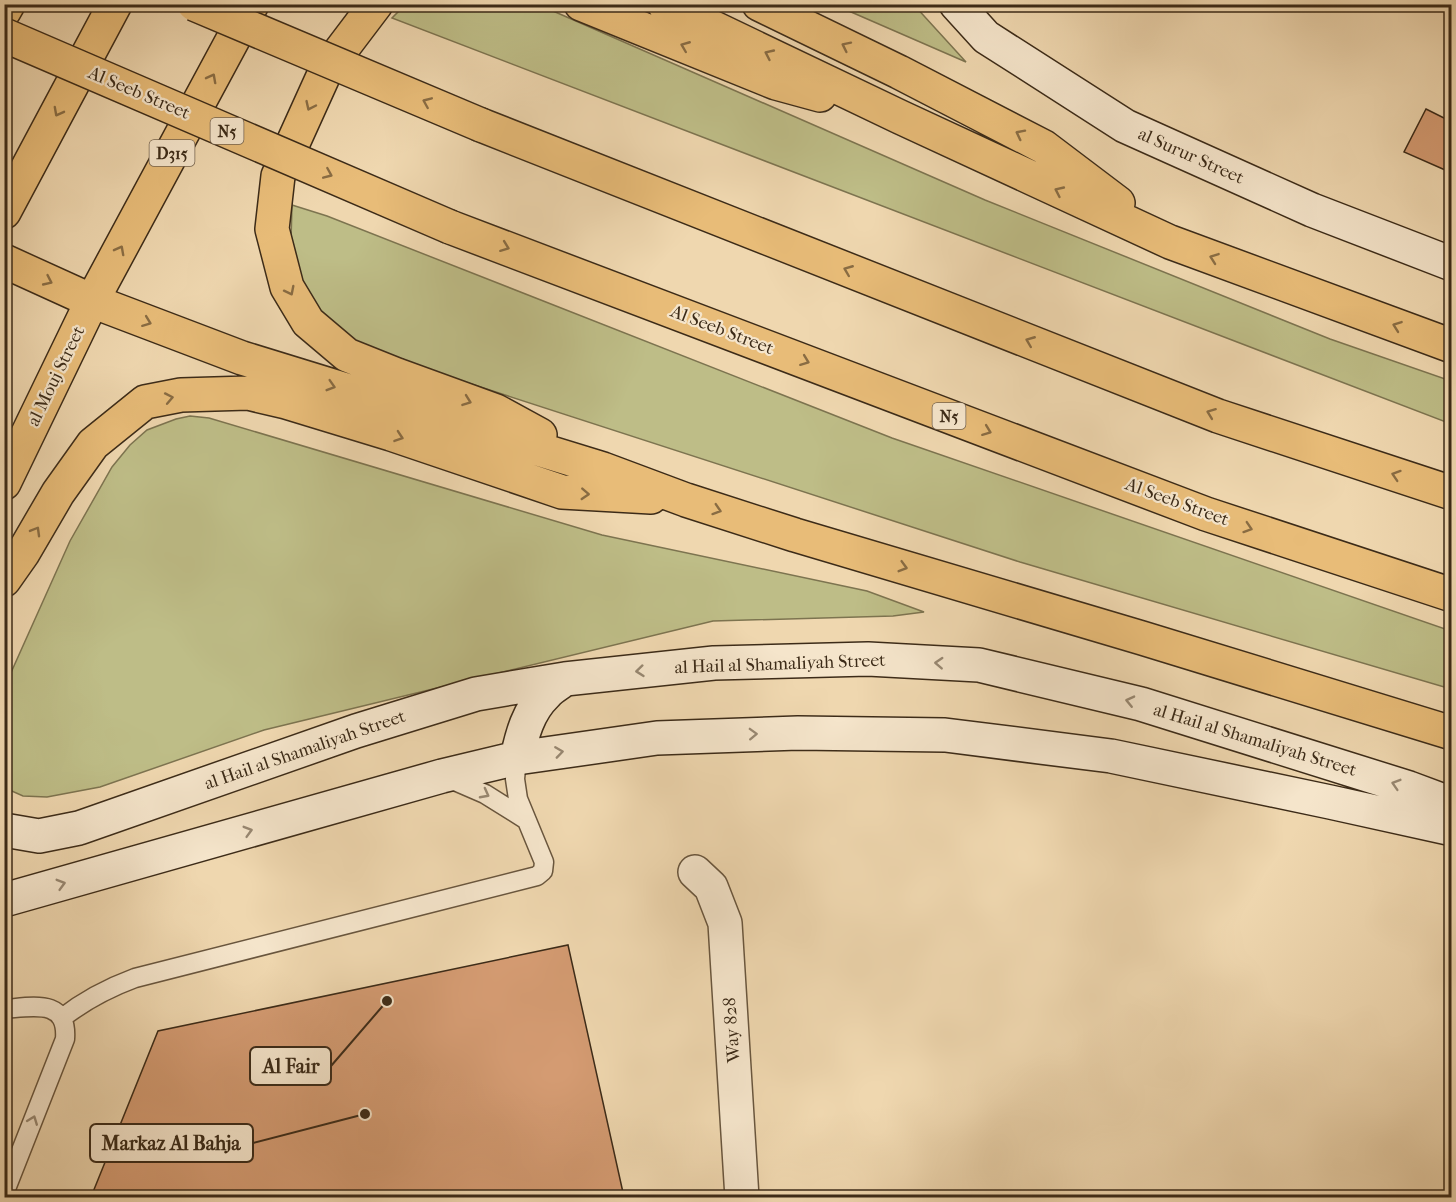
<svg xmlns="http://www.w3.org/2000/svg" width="1456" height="1202" viewBox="0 0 1456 1202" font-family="'IM FELL French Canon',serif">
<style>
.green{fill:#bebd87;stroke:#7d7450;stroke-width:1.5}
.building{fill:#d49b72;stroke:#3c2b18;stroke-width:1.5}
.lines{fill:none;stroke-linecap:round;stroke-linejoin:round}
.lane-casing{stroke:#69563e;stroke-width:21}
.street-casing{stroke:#69563e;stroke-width:36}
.secondary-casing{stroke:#3c2b18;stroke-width:36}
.primary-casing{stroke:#3c2b18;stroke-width:36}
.highway-casing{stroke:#3c2b18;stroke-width:36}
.lane{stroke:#f5e5cb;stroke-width:18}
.street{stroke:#f5e5cb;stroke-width:33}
.secondary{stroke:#f5e5cb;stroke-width:33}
.primary{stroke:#e8bc78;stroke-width:33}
.highway{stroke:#e8bc78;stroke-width:33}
.highway-bridge-casing{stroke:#3c2b18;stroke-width:36;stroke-linecap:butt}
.highway-bridge{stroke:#e8bc78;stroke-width:33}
.oneway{stroke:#896c43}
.oneway2{stroke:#988872}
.labels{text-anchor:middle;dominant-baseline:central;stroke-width:4.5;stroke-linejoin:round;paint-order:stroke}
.shield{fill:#f5e5cb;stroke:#74634e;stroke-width:1.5}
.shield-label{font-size:16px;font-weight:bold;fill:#3c2b18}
.street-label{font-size:18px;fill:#3c2b18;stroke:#f5e5cb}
.leader{fill:none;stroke:#3c2b18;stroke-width:2}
.callout-dot{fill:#3c2b18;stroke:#f5e5cb;stroke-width:2}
.callout{fill:#f5e5cb;stroke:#3c2b18;stroke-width:2}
.callout-label{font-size:20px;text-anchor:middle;font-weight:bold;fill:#3c2b18}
</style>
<rect width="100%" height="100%" fill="#efd7af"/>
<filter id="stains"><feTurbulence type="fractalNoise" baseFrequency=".00333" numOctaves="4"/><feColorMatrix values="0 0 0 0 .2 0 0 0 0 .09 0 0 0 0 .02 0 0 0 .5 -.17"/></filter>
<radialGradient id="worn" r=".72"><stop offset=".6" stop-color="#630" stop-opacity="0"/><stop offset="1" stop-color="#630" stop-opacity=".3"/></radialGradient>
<path class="green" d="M537,4L985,200L1330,339L1451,381V424L392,18L399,11L415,5Z
M835,5H914L966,62Z
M292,205L327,216L892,438L1451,631V689L1020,562L428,370L384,358L332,328L300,284L291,241Z
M190,416L209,418L602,535L867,591L924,612L893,616L713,621L264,730L100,787L47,797L23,796L5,788V686L70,541L112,467L130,445L147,430L176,419Z"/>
<path class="building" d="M1426,109L1452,122V173L1404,152Z
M568,945L624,1197H91L158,1031Z"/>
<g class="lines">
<g class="lane-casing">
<path id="lane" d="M448,778L485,794L525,819
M4,1009C32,1007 68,998 65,1039L4,1194
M62,1018C85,1000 108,988 135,978L537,876L543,871L544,862L518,799L515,779L517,758"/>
</g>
<g class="street-casing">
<path id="street" d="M695,872L711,887L725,923L742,1198"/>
</g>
<g class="secondary-casing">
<path id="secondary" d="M956,4L986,37L1125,126L1312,210L1452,264
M517,758C522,735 528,711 546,694C551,688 559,684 565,679
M4,830L39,836L79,828L356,731L476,694L565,679L714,663L868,659L979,665L1141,704L1409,788L1452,804
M4,900L442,776L517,758L657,738L798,733L945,735L1111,756L1330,802L1452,829"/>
</g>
<g class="primary-casing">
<path id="primary" d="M4,212L115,4
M4,483L92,301L252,4"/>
</g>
<g class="highway-casing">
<path id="highway" d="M376,4L326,70L278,176L272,229L287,287L308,322L347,355L397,375L496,411L540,435
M581,4L776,83L820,95
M664,4L900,117L1170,242L1452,346
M759,4L899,72L1044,147L1118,203
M4,11L8,4
M481,125L1218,416L1452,493
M450,227L1206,514L1452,595
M4,261L92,301L242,358L603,469L686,500L795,535L1142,638L1452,733
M4,580L23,553L58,493L93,444L145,402L181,395L248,393L286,402L391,434L562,492L651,497"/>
</g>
<use href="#lane" class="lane"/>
<use href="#street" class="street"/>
<use href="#secondary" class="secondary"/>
<use href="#primary" class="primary"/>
<use href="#highway" class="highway"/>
<g class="highway-bridge-casing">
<path id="highway-bridge" d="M194,4L481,125
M4,35L450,227"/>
</g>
<use href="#highway-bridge" class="highway-bridge"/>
</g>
<defs><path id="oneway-chevron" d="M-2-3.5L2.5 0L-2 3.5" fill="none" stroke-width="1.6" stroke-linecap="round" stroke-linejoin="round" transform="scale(1.5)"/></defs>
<g class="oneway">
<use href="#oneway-chevron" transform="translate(685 46) rotate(-158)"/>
<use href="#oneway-chevron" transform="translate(846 46) rotate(-154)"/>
<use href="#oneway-chevron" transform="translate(769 54) rotate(-155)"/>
<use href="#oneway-chevron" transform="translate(212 78) rotate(-62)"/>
<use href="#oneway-chevron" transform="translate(427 102) rotate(-157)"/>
<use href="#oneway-chevron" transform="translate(310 106) rotate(115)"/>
<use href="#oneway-chevron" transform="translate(58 112) rotate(118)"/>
<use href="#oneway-chevron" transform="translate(1020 134) rotate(-153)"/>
<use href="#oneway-chevron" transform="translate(328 174) rotate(23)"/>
<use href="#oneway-chevron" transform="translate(1059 191) rotate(-155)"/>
<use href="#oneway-chevron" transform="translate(505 247) rotate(21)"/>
<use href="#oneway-chevron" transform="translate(120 250) rotate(-62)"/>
<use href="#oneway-chevron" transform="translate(1214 258) rotate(-160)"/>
<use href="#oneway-chevron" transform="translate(848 270) rotate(-158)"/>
<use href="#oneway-chevron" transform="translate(48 281) rotate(25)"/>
<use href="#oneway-chevron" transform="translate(290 291) rotate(63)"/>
<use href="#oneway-chevron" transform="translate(147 322) rotate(21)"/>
<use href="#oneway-chevron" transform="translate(1397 326) rotate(-160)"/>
<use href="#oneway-chevron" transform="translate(1030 341) rotate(-158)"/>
<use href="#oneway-chevron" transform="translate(805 361) rotate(21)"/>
<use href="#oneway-chevron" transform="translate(331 386) rotate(17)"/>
<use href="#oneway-chevron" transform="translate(169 398) rotate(-11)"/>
<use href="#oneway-chevron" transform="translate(467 401) rotate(20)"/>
<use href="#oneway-chevron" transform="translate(1211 413) rotate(-159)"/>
<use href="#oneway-chevron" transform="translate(987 431) rotate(21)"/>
<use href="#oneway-chevron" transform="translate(399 437) rotate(19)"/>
<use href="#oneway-chevron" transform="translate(1396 475) rotate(-162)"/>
<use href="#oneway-chevron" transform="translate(585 494) rotate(3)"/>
<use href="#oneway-chevron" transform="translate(717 510) rotate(18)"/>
<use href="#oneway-chevron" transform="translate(1248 528) rotate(18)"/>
<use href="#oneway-chevron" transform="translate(36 531) rotate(-60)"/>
<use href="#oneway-chevron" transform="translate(903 567) rotate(16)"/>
</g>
<g class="oneway2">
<use href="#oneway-chevron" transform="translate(939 663) rotate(-177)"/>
<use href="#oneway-chevron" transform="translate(640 671) rotate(174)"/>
<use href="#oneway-chevron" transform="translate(1130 701) rotate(-167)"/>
<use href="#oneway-chevron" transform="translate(753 734) rotate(-2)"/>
<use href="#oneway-chevron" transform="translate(559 752) rotate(-8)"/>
<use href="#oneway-chevron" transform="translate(1396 784) rotate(-163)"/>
<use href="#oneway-chevron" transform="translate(485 794) rotate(28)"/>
<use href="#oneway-chevron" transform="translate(248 831) rotate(-16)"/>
<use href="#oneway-chevron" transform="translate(61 884) rotate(-16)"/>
<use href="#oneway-chevron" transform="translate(33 1120) rotate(-69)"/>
</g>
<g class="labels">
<g class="shield">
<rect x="210.5" y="118" width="33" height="26" rx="4.5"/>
<rect x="149.5" y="140" width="45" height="26" rx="4.5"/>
<rect x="932.5" y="403" width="33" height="26" rx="4.5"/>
</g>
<g class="shield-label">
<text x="227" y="131">N5</text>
<text x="172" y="153">D315</text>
<text x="949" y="416">N5</text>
</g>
<g class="street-label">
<text transform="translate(139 93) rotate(23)">Al Seeb Street</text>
<text transform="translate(1191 156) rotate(24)">al Surur Street</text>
<text transform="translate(722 330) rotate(21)">Al Seeb Street</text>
<text transform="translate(56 376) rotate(-64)">al Mouj Street</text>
<text transform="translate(1177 502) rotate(20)">Al Seeb Street</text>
<text transform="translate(780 664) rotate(-2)">al Hail al Shamaliyah Street</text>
<text transform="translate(1255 740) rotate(17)">al Hail al Shamaliyah Street</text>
<text transform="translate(305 750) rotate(-19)">al Hail al Shamaliyah Street</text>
<text transform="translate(732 1030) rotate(-94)">Way 828</text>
</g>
</g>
<path class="leader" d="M387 1001L331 1066M365 1114L253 1143"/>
<g class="callout-dot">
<circle cx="387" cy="1001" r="6"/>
<circle cx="365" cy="1114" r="6"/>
</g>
<g class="callout">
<rect x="250" y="1047" width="81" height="38" rx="6"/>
<rect x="90" y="1124" width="163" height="38" rx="6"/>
</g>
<g class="callout-label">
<text x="291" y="1073">Al Fair</text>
<text x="171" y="1150">Markaz Al Bahja</text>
</g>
<rect width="1456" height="1202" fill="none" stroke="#efd7af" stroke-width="24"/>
<rect x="6" y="6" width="1444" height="1190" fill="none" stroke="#3c2b18" stroke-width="3"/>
<rect x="12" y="12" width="1432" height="1178" fill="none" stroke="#3c2b18" stroke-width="1.5"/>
<rect width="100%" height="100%" filter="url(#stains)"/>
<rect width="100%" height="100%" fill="url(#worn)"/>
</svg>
